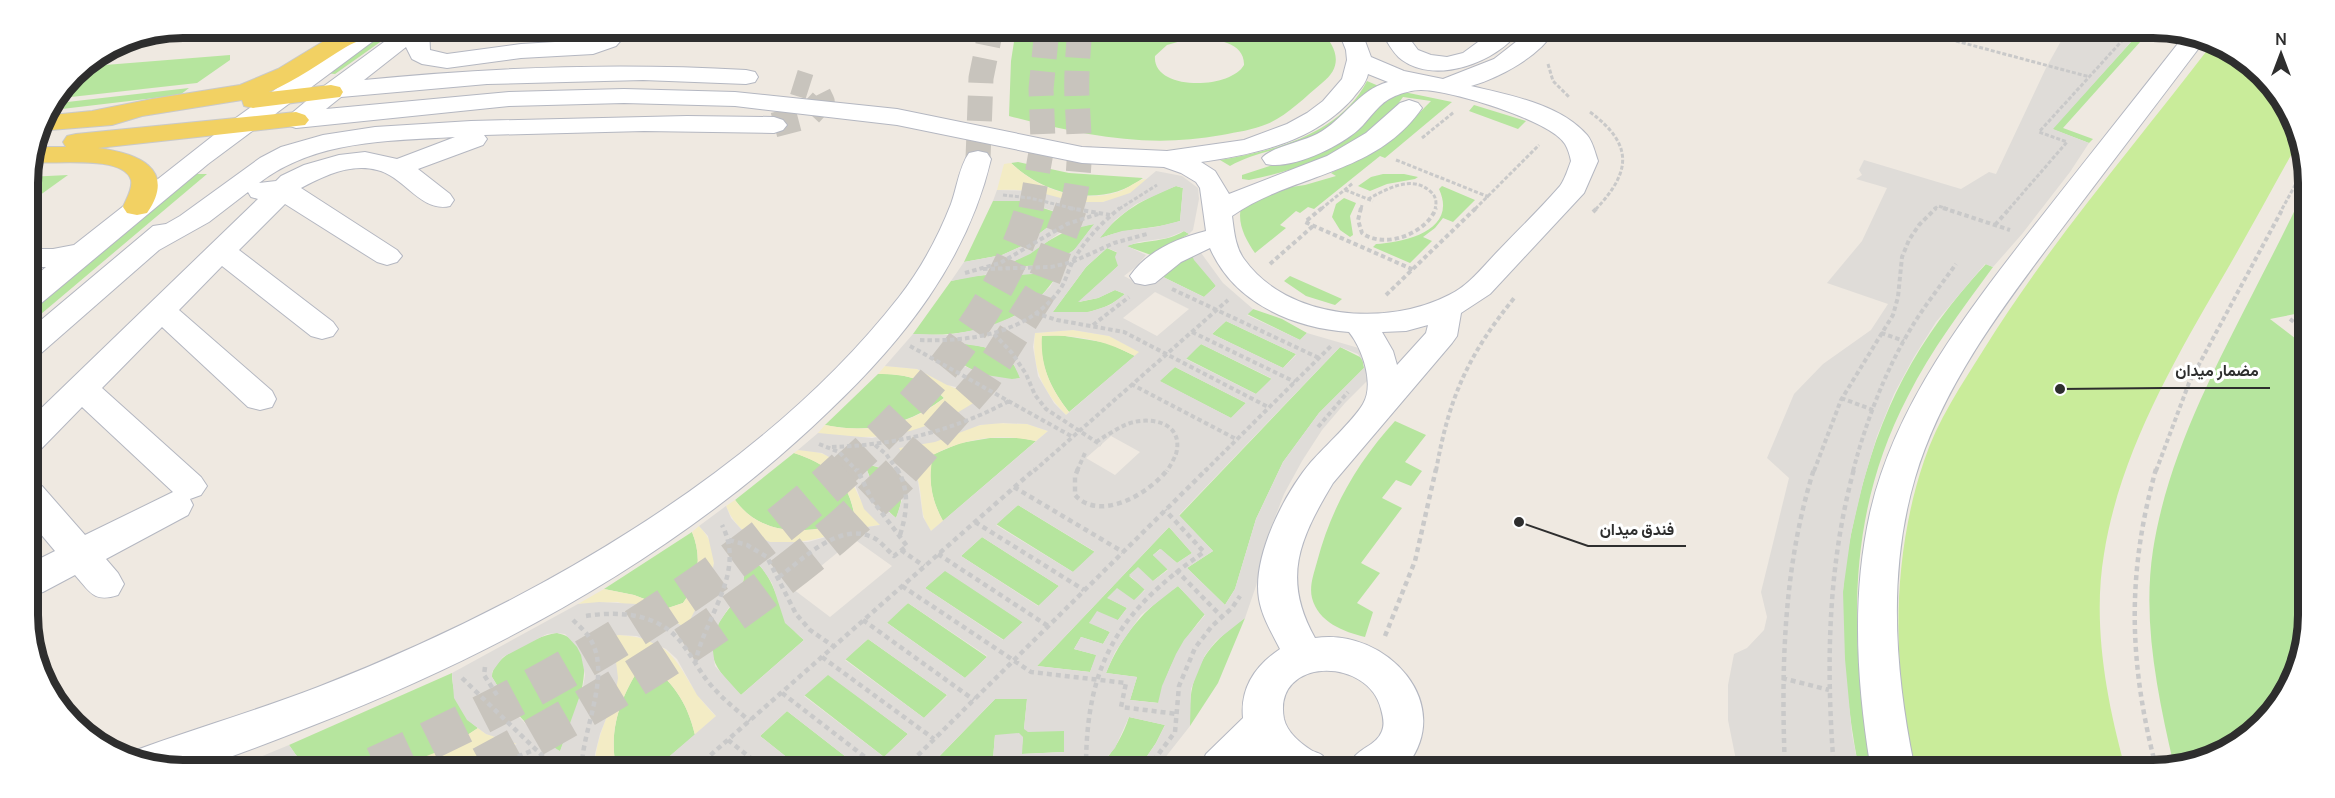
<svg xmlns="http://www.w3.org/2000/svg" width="2335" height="798" viewBox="0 0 2335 798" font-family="Manrope,Vazirmatn,sans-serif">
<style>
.green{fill:#b6e59e;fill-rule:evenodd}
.sand{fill:#f3ecc5}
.pitch{fill:#c9ec9a}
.plaza{fill:#dfdcd8;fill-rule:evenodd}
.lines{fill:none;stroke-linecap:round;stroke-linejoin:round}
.minor-tunnel-far2{stroke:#c8c4bd;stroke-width:25;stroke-dasharray:25 13;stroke-linecap:butt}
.minor-tunnel-far1{stroke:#c8c4bd;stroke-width:32;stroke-dasharray:32 16;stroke-linecap:butt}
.minor-tunnel{stroke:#c8c4bd;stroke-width:39;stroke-dasharray:39 20;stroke-linecap:butt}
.minor-casing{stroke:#b4b7c1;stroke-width:2}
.major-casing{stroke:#c9c9c9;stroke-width:2}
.path-far2{stroke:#c9c9c9;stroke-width:3;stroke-dasharray:4 2;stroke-linecap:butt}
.path-far1{stroke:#c9c9c9;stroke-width:4;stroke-dasharray:4.5 3;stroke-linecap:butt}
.path{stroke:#c9c9c9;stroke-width:4.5;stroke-dasharray:5 4;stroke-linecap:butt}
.minor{fill:#fff;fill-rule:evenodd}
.major{fill:#f2d163;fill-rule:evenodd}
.rim{fill:none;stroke:#2e2e2e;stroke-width:8}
.leader{fill:none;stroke:#2e2e2e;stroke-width:2}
.callout-dot{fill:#2e2e2e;stroke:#fff;stroke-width:2}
.callout-label{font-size:16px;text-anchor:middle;font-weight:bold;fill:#2e2e2e;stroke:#fff;stroke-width:6;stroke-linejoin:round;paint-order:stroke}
</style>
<rect width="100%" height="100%" fill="#efe9e1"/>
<path class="green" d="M387,28H400L335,74L324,73Z
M1016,29L1199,30L1196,32L1221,36L1235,42L1253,30H1320C1337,47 1344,66 1322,83C1305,97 1287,116 1267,124C1253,130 1237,132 1222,135C1146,149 1083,135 1009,116L1011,61ZM1188,39C1207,38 1245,39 1244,65C1230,90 1152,91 1155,56L1167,45Z
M2140,32H2149L2063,128L2093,139L2089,143L2052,129Z
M230,55V60L197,83L53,99L73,72L80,67Z
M1367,81L1381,87C1357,106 1333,128 1304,140C1280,150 1253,153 1230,166L1220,160C1274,151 1340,134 1367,81Z
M189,88L180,95L45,111L50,104Z
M1404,92L1452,102L1385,158L1380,156L1314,209L1308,207L1300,213L1296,211L1280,225L1286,228L1255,253C1246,240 1237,224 1241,207L1271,190L1305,185L1336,176L1331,173C1367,154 1403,131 1431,101L1403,97C1369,148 1306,168 1249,180L1242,179V175L1309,153L1378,102Z
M1474,105L1526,121L1518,129L1469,111Z
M1018,162L1069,173L1143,178C1102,209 1046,196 1011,163Z
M196,174H207L28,325V313Z
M1383,174H1404L1418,177L1415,179L1387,184L1370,191L1358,186L1371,177Z
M68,175L36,198L27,201V177Z
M1176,186L1183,188L1180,221C1154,230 1125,227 1099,239C1119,212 1145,198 1176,186Z
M1442,186L1475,200L1453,222L1443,218L1435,228L1423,237L1432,241L1410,263L1373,247L1376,244C1406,242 1458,230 1439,189Z
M2305,195L2304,321L2295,314L2270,319L2304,345L2303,656L2282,702L2248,739L2174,766C2158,696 2142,622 2153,550C2167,460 2211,375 2252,295C2264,271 2277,247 2289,222C2294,213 2298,201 2305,195Z
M1344,198L1356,203L1350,216L1353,235L1350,237L1340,230L1332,217L1336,204Z
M993,201H1022L1073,218L1052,224L1024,245L1002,255L964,262Z
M1095,224C1087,232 1082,242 1074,250C1056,269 1025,266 1001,266C1039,254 1054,228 1095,224Z
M1184,231L1189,234L1151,255L1126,246C1146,240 1167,242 1184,231Z
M1107,248L1118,253V266L1079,302L1098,298L1115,290L1125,294C1104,313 1079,315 1052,313L1086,267Z
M1190,251L1216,286L1204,297L1157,274Z
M1986,264L1993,267C1963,308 1931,350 1908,396C1844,519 1851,638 1871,770H1859C1848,712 1841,651 1843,593C1844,566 1850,538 1856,511C1879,411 1916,339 1986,264Z
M1053,272L1057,275C1027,325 968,338 913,334L951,281C984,271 1019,276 1053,272Z
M1290,276L1342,299L1335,305L1306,296L1284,281Z
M1253,309L1282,319L1307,333L1300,340L1247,314Z
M1226,321L1296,354L1283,368L1212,334Z
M1059,335L1108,343L1135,356L1069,412C1051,389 1040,367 1041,336Z
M957,343C981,345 1013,350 1020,378C995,386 957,366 943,345Z
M1201,344L1272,379L1256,394L1185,358Z
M1340,347L1362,358L1364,368L1319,413L1283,462L1256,519L1235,589L1225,605L1187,568L1213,551L1179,516Z
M1175,367L1246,403L1231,418L1159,381Z
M878,374C904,373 926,379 944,398C909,425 869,434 825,425Z
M1395,421L1426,435L1405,462L1422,471L1411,486L1396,480L1382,498L1402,508L1361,563L1380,573L1357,603L1373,612L1365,637C1344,632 1318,622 1312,598C1309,586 1314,573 1317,562C1331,508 1357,463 1395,421Z
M990,438H1021L1036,441L943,521C931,499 928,480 932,455L960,443Z
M794,453C830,465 850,481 855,520C813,533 764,540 735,500Z
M864,464C896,469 910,486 896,518C877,503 874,484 864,464Z
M1018,505L1095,552L1073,572L996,524Z
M1169,527L1192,553L1177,563L1160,549L1153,555L1168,569L1153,581L1129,576L1145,589L1134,601L1108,598L1127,608L1118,620L1089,622L1110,632L1103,644L1081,637L1074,649L1097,655L1090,672L1037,666Z
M692,532C702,556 699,581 683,603L668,608L634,595L604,589Z
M982,537L1059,586L1039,606L961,556Z
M750,558C780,576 775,618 804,640L741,695C719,673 700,653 720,621C727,610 736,601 741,589C745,580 744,564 750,558Z
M945,570L1023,622L1004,640L925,588Z
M1178,586L1205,614C1182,641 1166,669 1159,703L1130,700L1137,677L1106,673C1122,635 1144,609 1178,586Z
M908,603L987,657L965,678L886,622Z
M1245,618L1218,683L1190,726C1187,676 1203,646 1245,618Z
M557,633C610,644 571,722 560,752C530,731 510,708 492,677C491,656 539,635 557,633Z
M868,639L947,695L924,718L845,659Z
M644,661C672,680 687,701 695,735L657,767H616C608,727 622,693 644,661Z
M452,673C452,693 461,716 478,728C454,744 431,758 404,765C394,768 314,768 307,765C299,761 294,752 289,745Z
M828,674L908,734L884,757L804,695Z
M995,699H1027L1024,729L1065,731L1064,752L1021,754L1023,737L995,735L993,759L946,768H928Z
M787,711L859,767H799L760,736Z
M1129,717L1165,725L1156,743L1139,768H1097C1112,755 1123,736 1129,717Z"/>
<path class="sand" d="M1011,163C1039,190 1080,204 1118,192C1128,189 1138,178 1148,179C1128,201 1094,207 1066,201C1055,198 1045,193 1034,192C1022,189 1009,190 997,190L1004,164Z
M1073,330L1109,336L1140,352L1135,356C1105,340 1076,334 1042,336C1040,367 1051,389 1069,412L1066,415C1043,391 1031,367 1035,333Z
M885,366L917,369L954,388L980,392V399C934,435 874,443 818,433L825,425C869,434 909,426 944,398C927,378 903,374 878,374Z
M991,423L1027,424L1048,431L1036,441C1000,433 965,438 933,455C928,480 931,499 943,521L931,531C918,513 924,501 918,481C914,469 906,459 898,448C931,445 959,428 991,423Z
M798,450C861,452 844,494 881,525C832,529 754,573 726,506L735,500C764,540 813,533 855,520C851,481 829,465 794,453Z
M699,526C724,553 713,575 699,604C695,612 692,622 686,628L618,602L578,604L604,589L634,595L668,608L683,603C699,581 702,556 692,532Z
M619,635C685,639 676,678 716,716L695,735C687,701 672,680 644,661C622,694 608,727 616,767H595C595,716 640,684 599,637Z
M478,728L486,734L518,743L444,766H401L447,748Z"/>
<path class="pitch" d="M2212,44L2269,80L2299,141C2273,187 2248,234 2221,280C2172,364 2119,457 2104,554C2092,625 2107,703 2126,771L1915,770C1892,670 1891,558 1924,461C1937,421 1962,384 1984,349C2051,241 2135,145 2212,44Z"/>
<path class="plaza" d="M2066,32H2140L2053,129L2089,143L2070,172L2022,234L1993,267L1985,264L1936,322L1914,357L1894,394L1877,436L1863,483L1851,534L1843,591L1845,659L1852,734L1859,770H1738L1728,720V685L1734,654L1747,648L1764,630L1767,617L1761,592L1789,478L1767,458L1794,394L1823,364L1871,330L1888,304L1827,283L1862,241L1887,188L1856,179L1862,175L1859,170L1864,160L1961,189L1989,172L1996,174L2046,68Z
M1156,171L1182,176L1198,188L1199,199L1193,230L1189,234L1184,231L1167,238L1139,242L1127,246L1146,255L1137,266L1124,276L1141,285L1157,274L1204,297L1216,286L1194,260L1190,251L1196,246L1223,283L1253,309L1247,315L1300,340L1307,333L1362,349L1370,378L1345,403L1322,430L1302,461L1284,494L1270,530L1256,586L1245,618L1216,641L1205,655L1191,689L1190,726L1157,768H1139L1156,743L1165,725L1129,717L1115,748L1097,768H946L993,759L995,735L1019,733L1023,737L1022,754L1064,752V731L1028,732L1024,729L1027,699H995L928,768L859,767L787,711L760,736L799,767H657L716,716L697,695L677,659L666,649L637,636L619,635L600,637L609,648L616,662L618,678L615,696L600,734L595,754V767L444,766L517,744L486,734L467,720L454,698L452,673L578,604L599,602L637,604L654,610L686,628L711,578L714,563L708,536L699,526L726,506L731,518L741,529L770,542H808L854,529L880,525L864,509L853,479L841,464L822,453L798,450L818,433L872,438L910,431L947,419L980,399L979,392L947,385L917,369L885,366L913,334L948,335L985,328L1017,315L1030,306L1050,287L1057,275L1055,272L1021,275L989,274L951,281L964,262L1002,255L1024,245L1052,224L1073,217L1022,201H993L997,190L1034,191L1076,202H1103L1130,193ZM1176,186L1183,188L1180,221L1156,227L1122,231L1100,238L1115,220L1136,204ZM1094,224L1074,250L1058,260L1036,266H1004L1030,254L1061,232ZM1107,248L1117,252L1115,257L1118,266L1078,302L1098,298L1115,290L1125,294L1110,305L1089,312H1053L1086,267ZM1155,292L1189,309L1157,336L1123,318ZM1226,321L1296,354V355L1283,368L1212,334ZM1073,330L1109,336L1139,352L1066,415L1054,403L1038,376L1033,347L1035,333ZM957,343L984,347L996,351L1014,365L1020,378L1012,379L986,375L964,366L943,346ZM1201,344L1271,378V379L1256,394L1186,359ZM1340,347L1358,354L1364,363V368L1319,413L1283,462L1256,519L1235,589L1225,605L1187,568L1213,551L1179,515ZM1175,367L1246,403L1231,418L1160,381ZM1003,423L1027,424L1048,431L931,531L923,517L918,481L899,448L935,442L980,425ZM1111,436L1140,452L1115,475L1086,458ZM865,464L883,468L896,479L900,485L902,500L896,518L884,508L876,496ZM1018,505L1094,551V552L1073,572L996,525ZM1169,527L1192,553L1177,563L1161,549L1153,555L1168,570L1153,581L1138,567L1129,575L1145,590L1134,600L1117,588L1107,598L1127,608L1118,620L1097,611L1089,623L1110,632L1103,644L1081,637L1074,649L1096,655L1090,672L1037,666ZM982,537L1059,586L1038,606L961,556ZM854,539L892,566L830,617L793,589ZM750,558L761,567L772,583L785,623L804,640L741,695L715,666L712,644L719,623L742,587L747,562ZM945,571L1022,622H1023L1003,640L925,588ZM1178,586L1205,615L1184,640L1176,654L1162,686L1158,703L1130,700L1137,677L1106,673L1115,652L1141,615ZM908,603L987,656V657L965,678L887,623ZM557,633L565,634L577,647L581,655L585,675L583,687L560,751L542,740L514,712L492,677V672L503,657L547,634ZM868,639L947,695V696L924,718L845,660ZM828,675L908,734L884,757L804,696Z
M289,745L296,755L309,766H249L243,764Z"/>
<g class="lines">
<path class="minor-tunnel-far2" d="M774,125L808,116L822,101L816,89L794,82
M978,159L981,78L991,29
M1031,209L1043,141L1041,89L1047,29
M1071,209C1083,173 1079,136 1077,99C1076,75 1078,52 1080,29"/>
<path class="minor-tunnel-far1" d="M843,471C923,399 1000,313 1031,208
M904,471L985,379L1039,294L1071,208"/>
<path class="minor-tunnel" d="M375,766C545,689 706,596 845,469
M482,766C605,700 724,627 832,537C857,516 881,492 905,469"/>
<g class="minor-casing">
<path id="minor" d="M362,27L387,28L384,33L208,164L39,305L28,308V282L46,267H28V249H53L74,245L233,120Z
M403,28H429L430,50L447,54L521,44L589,40L600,36L608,28H632L616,46L593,54L521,58L447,68L422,64L412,59L406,47L364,80C491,67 618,63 746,70L755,72L758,77L755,82L746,84L643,80L487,84L341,97L326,109L509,92L624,89L735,92L897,109L1082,147L1167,151L1244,140L1287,124L1307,113L1323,101L1342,79L1347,60L1346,50L1338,30H1361L1371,57L1404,71L1443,79L1494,59L1530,31H1554C1540,56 1499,78 1471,86C1509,95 1560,104 1587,135C1593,142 1595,153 1598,161L1584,193L1490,294L1461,313L1457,336L1452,343L1333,483C1300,538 1281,578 1315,638C1386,627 1459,705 1404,769H1350C1351,765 1353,759 1355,756C1363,747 1377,744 1382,731C1385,724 1383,716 1381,709C1368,656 1272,657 1284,719C1287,732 1300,743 1311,750C1314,752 1320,753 1323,756C1325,759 1327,765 1328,769L1269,768L1260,757L1249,768H1200L1206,754L1243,718C1240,688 1256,665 1280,649C1272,633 1262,617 1259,599C1252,557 1284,494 1311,462C1325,446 1353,421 1363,404C1375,384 1362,348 1349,332C1292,328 1233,302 1210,248L1181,262L1155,283L1145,285L1135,283L1130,276C1147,251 1178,238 1206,231L1200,188L1196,182L1181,173L1164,167L1082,163L897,125L735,106L624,103L509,106L296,128L287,125L283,120L287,115L292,113L324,86ZM1368,74L1388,82C1358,90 1344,120 1317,134C1304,141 1269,148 1262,158L1266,164C1291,170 1339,147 1358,130C1371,118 1378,103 1395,96C1402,93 1413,90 1421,90C1450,90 1550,120 1565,144C1568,149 1570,156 1571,161C1568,169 1565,179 1560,186C1541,208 1520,228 1500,249C1484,265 1470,285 1449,295C1388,327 1287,320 1244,259C1235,247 1234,230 1232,216C1293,173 1375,176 1422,108L1418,103L1409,100L1400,103L1366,133L1327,156L1229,194L1215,171L1201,162C1256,154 1314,142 1353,98C1359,90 1366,84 1368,74ZM1428,325L1426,333L1397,365L1393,351L1382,332L1406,331Z
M1380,30H1403L1418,50L1431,55L1447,57L1463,53L1493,31H1519C1497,62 1436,85 1402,60C1393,54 1386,39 1380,30Z
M2187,32H2193L2205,40C2156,105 2106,170 2057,235C2001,309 1942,387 1915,478C1887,573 1895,674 1915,770H1871C1857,685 1851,598 1870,513C1895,403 1970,308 2038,221C2087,158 2138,95 2187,32Z
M687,116L774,117L783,120L787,125L783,130L774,133L644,131L484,135L487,139L483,145L418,169L450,194L454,200L450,206C421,213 404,176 377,170C350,163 324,176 301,188L397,250L402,256L397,262L387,265L377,262L285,204L239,250L333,322L338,329L333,336L322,339L311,336L222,266L179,310L272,391L276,399L272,407L260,410L248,407L162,327L102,388L201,477L207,486L201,495L190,499L193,505L188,515L106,559L118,573L124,584L118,595C94,603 90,592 75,575L43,592L30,596L29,564L55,551L29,520V482L42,486L85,535L173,492L82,407L41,449L29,452V420L258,199L251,197L248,192L209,222L159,250L39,355L28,358V331L153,226L166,224L180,216L260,158L281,147L323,135L375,127L471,121ZM455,137L397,159L365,152L339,155L304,165L281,176L276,181L259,183C315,140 387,141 455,137Z
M978,151L987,153L991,159C967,261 903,341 828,412C683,552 501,652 314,725C286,736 258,747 230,757C222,759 213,764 204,766C194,767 153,768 143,766C138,765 133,760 128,757L131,752C193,729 256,711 318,687C526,606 760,475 899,297C921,269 938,237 951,204C957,188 959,167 969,153Z"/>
</g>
<g class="major-casing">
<path id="major" d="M347,27L378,28C372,37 356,41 346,47C321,62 297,80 269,92L331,85L340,87L343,92L340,97L253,108L244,106L242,100L142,116L112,125L38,131L42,116L92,111L152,99L240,85L278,69Z
M296,112L305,115L309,120L305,125L98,148C136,153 178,168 147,213L137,215L127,213L123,207C126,199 133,189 131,180C124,154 51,165 30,162L34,147H66L63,142L67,136L76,134Z"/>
</g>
<path class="path-far2" d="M1956,41L2090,77
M1548,64L1553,81L1569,97
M1590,112C1633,144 1632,171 1596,209
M1422,138L1454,112
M1396,160L1489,197
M1345,190L1373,201
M1003,195L1030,198L1075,209
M1368,199C1387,189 1412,174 1431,192C1436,196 1437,203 1435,209
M1119,209L1157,185
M1321,209L1353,183
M1361,209L1362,205
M1475,209L1539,145
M1934,209L1938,206L1948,209
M2009,209L2067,142L2039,132L2130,32
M2282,209L2305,167"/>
<path class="path-far1" d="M1069,208L1110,215
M1322,208L1305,222L1414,270
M1361,208L1358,220L1362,233C1385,250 1427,233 1436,208
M1943,208L2010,230
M1593,212L1597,208
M1995,225L2010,208
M1270,264L1313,226
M983,269L1051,267L1072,262L1114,243L1147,234
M965,273L1000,263L1067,224L1098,214
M1172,289L1319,358
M1386,295L1476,208
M1035,313L1057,320L1124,332L1268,407
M2290,319L2304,330
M1093,325L1129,297
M1192,332L1295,382
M1881,333L1904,341
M994,334L1012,353L1026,374L1035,395L1046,409L1101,445
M920,340C971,342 1030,333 1061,288C1066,280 1068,271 1072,263C1084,241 1101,223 1120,208
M910,346L1071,436
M1131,384L1236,439
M1841,398L1873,410
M1318,427L1348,392
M1096,442C1105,436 1115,430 1125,425C1147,415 1185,421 1176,454C1174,459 1170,466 1167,471
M819,444L839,452L857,471
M875,445L886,454L898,471
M832,447C896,445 953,431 1009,401
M1034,471L1228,300
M1077,471L1085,453
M1205,471L1331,346
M1436,471C1449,397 1468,355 1515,297
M1814,471L1841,400L1893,315L1898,297L1902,257L1909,240L1919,225L1936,208
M1853,471C1867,418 1888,363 1918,317C1930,299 1943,282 1956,264
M2156,471L2189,383L2283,208"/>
<path class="path" d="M897,469C910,490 907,513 900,535
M1078,469L1075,476V495C1100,523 1150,493 1168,469
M2156,469C2126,576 2129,665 2157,771
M1014,487L1123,552
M975,522L1084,590
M729,540L747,545L767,557L796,614L810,630L833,646
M901,550L924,566
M938,554L1048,626
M1176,570L1222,617
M779,577C803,559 839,522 872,537C881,541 887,550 894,556L907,546L872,500L857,469
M902,586L1031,672L1126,683L1121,707L1177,714
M586,616C619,611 657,613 680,641C690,653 697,667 706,679C719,696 734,708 750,721
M573,620C578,625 585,631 589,637C612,671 585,723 582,762
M863,620L974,700
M1385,636L1415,561L1436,469
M822,657L934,739
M695,664C704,617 747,573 722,525
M485,667L484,675L497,695
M462,678L554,767
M1782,678L1829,690
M782,693L878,767
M728,740L762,767
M278,759L288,766
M493,767L536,749
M697,767L1035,469
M905,768L1207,469
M1086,768C1086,663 1119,611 1204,552L1165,510
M1148,768L1175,732L1179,686L1195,648L1212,626L1232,608L1240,596
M1785,770C1781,669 1783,567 1814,469
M1834,770C1826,668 1827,569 1854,469"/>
<use href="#minor" class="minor"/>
<use href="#major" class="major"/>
</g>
<path d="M0 0H2335V798H0ZM183 38H2153A145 145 0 0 1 2298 183V615A145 145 0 0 1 2153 760H183A145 145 0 0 1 38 615V183A145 145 0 0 1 183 38Z" fill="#fff" fill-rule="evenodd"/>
<path class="rim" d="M183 38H2153A145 145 0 0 1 2298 183V615A145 145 0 0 1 2153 760H183A145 145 0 0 1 38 615V183A145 145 0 0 1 183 38Z"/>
<path class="leader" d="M2060 389L2163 388H2270M1519 522L1588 546H1686"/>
<g class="callout-dot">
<circle cx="2060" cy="389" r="6"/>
<circle cx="1519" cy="522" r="6"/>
</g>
<g class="callout-label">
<text x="2217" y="376">مضمار ميدان</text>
<text x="1637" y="535">فندق ميدان</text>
</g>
<g transform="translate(2281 54)" stroke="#ffffff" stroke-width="4.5" paint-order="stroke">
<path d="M0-4.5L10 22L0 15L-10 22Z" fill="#2e2e2e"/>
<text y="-9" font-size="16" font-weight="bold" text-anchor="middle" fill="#2e2e2e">N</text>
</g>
</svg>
